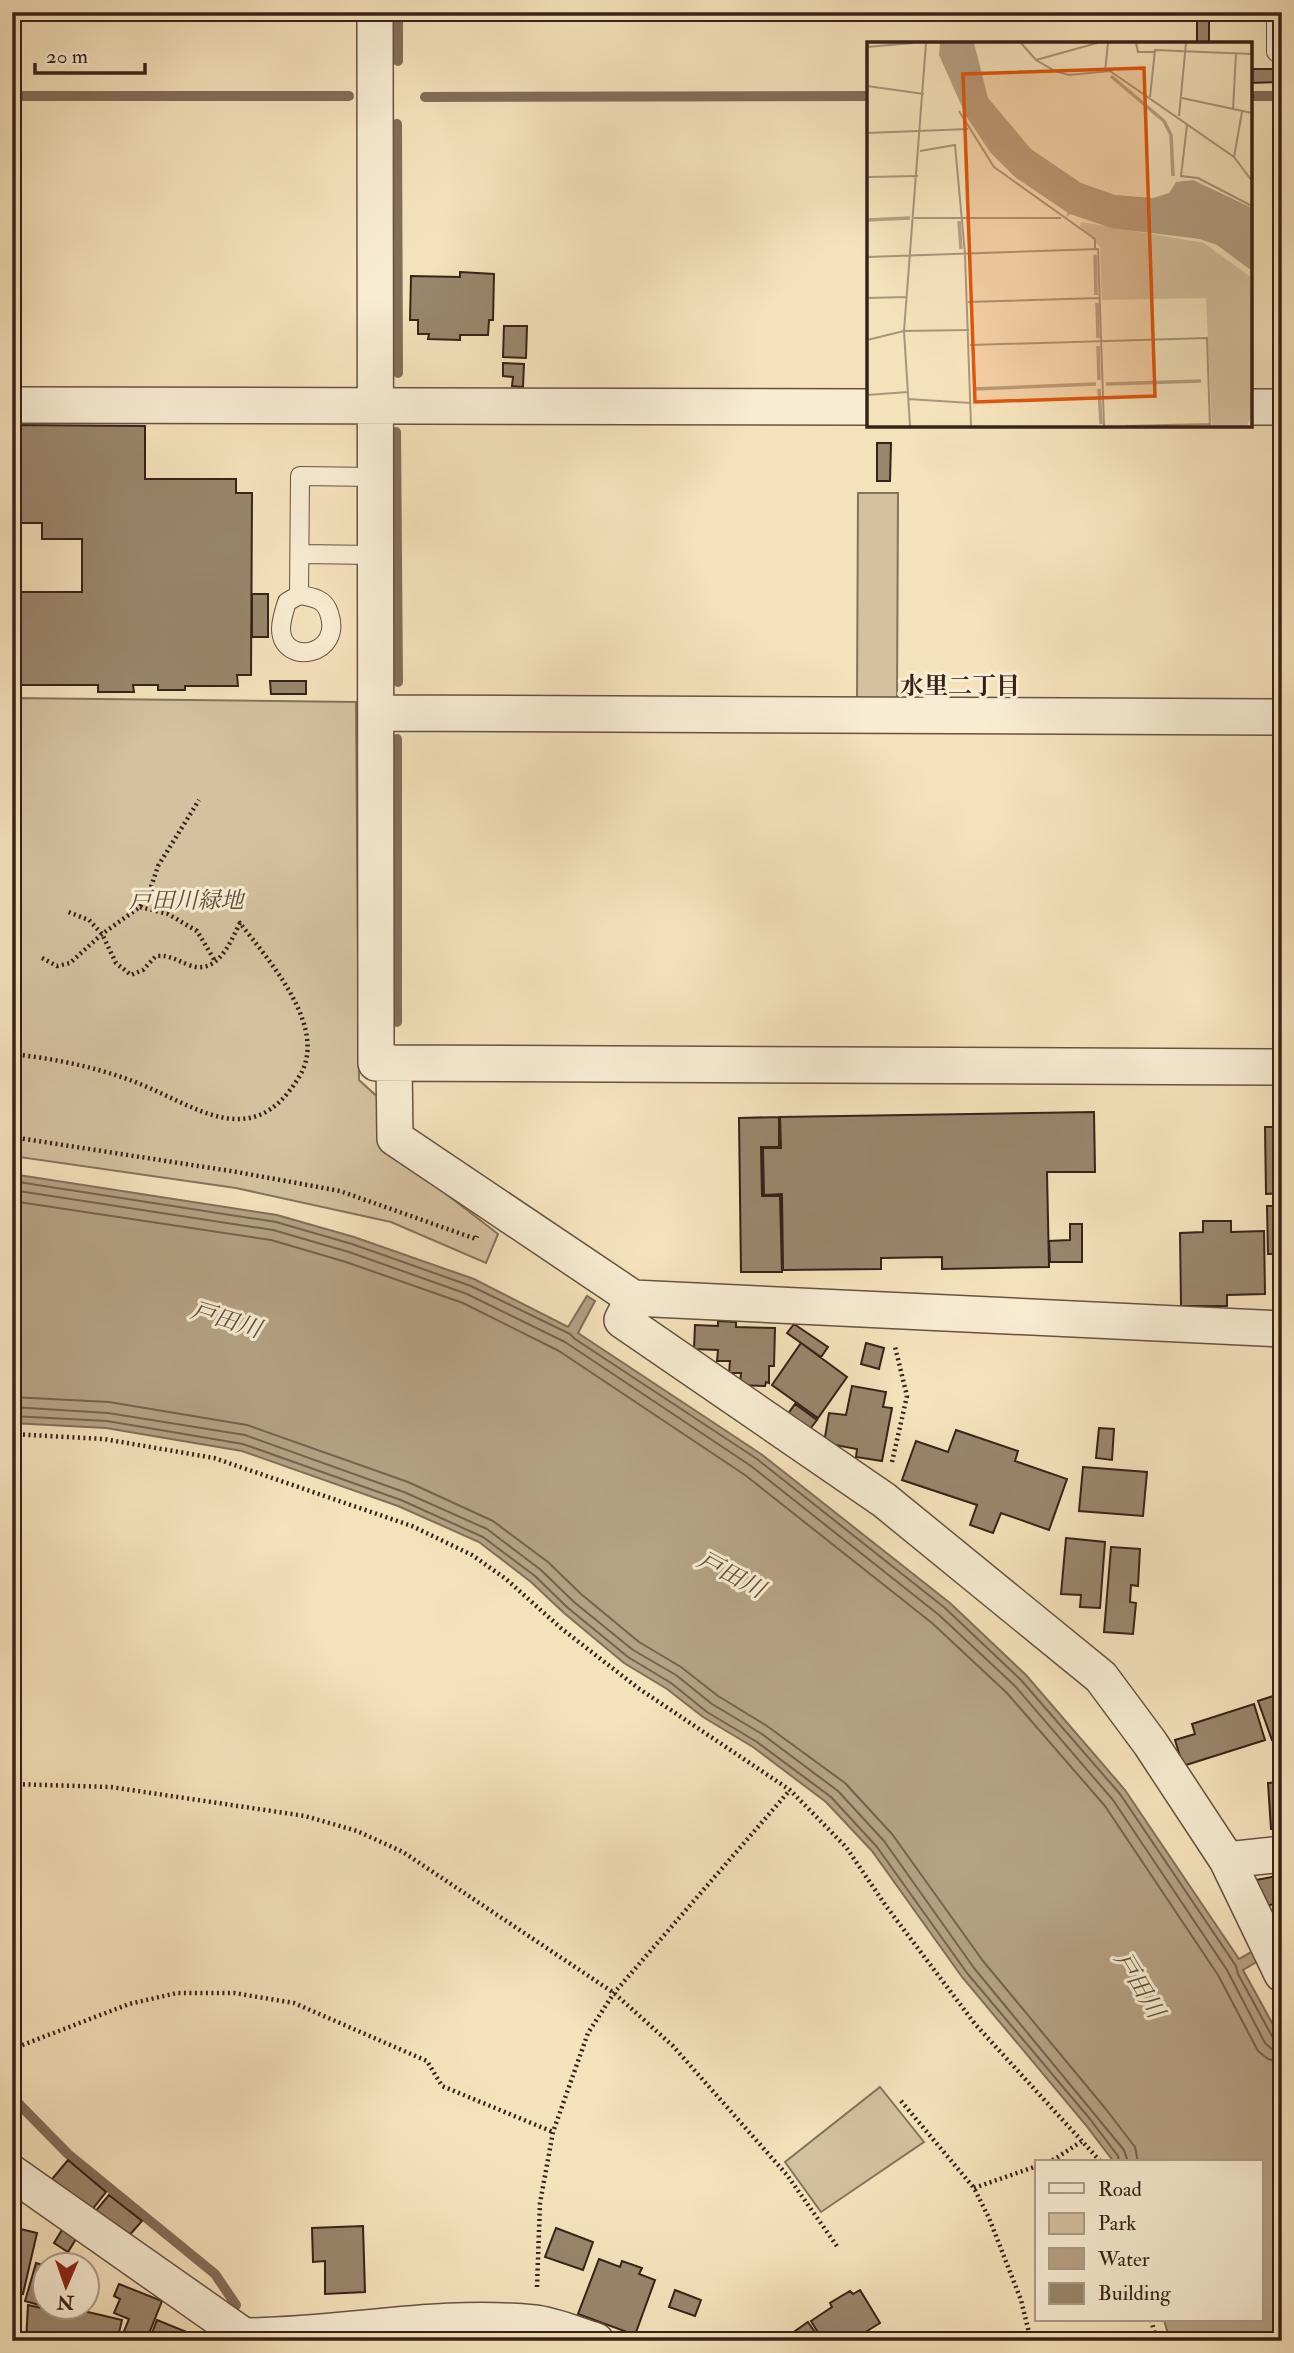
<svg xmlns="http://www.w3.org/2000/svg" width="1294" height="2353" viewBox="0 0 1294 2353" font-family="'IM FELL Double Pica','Noto Serif JP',serif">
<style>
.green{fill:#d5c19f;stroke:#86725c;stroke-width:2}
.water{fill:#b5a184;stroke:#836e59;stroke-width:2}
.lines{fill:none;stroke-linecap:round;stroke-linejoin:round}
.shore{stroke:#76624e;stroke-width:2}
.stream{stroke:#836e59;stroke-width:10}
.building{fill:#9a866d;stroke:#382219;stroke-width:2}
.lane-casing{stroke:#675242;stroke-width:20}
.street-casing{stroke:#675242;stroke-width:38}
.path{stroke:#382219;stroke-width:4.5;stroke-dasharray:2 3.5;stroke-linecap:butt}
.lane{stroke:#f8ecd3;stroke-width:18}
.street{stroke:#f8ecd3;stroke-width:35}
.labels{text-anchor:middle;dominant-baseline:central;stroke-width:6;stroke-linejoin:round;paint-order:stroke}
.park-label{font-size:23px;font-style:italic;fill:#5f4a3a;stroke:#f8ecd3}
.neighbourhood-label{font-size:24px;font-weight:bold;fill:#382219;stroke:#f8ecd3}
.water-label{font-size:24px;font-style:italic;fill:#644e3e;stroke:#f8ecd3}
.inset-river{fill:none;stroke:#b5a184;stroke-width:3.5}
.inset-road{fill:none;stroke:#a9957a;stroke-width:2}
.view{fill:#df560d;fill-opacity:0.15;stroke:#df560d;stroke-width:3.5}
.inset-edge{fill:none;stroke:#382219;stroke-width:3.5}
</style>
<rect width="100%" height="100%" fill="#f5e2bb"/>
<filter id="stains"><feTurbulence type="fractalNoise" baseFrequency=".00286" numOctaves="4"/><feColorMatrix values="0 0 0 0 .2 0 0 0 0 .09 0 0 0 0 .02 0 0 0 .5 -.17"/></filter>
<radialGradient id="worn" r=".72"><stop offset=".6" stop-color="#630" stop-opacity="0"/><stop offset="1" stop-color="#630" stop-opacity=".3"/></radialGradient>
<path class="green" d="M858,493H898L897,702L857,701Z
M12,698L356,702L359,1080L381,1100L379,1142L498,1234L486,1263L391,1222L236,1188L12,1156Z
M880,2087L924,2142L821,2212L785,2162Z"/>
<path class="water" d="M12,1174L277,1215L354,1237L474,1279L568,1327L587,1296L595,1301L578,1333L761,1454L950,1603L1026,1675L1125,1790L1239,1959L1253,1951L1258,1961L1243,1970L1282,2041V2341H1170L1164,2320H1261V2162H1114L1085,2124L962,1977L872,1851L826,1802L753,1747L703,1717L667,1689L624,1663L564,1613L531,1582L479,1542L398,1506L242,1451L106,1428L12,1423Z"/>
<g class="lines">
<path class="shore" d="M12,1181L276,1222L352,1244L471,1286L570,1334L575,1339L757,1459L945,1608L1021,1680L1120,1794L1236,1966L1238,1974L1273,2038L1282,2042
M12,1190L273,1230L349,1252L467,1294L565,1342L751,1466L939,1615L1015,1686L1113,1800L1227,1970L1265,2043L1273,2050L1282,2051
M12,1201L271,1240L346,1262L463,1303L559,1351L745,1475L932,1623L1007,1693L1105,1806L1218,1975L1258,2051L1268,2059L1282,2062
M12,1397L109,1402L247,1425L408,1482L493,1521L548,1562L581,1594L639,1642L681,1667L718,1696L767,1726L845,1783L892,1834L983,1961L1105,2108L1135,2147L1138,2162
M12,1407L108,1413L245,1435L404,1492L487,1529L541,1570L574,1602L633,1650L676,1675L712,1704L762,1734L838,1791L884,1841L974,1968L1124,2150L1128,2162
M12,1416L107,1421L243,1444L401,1500L483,1537L535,1576L568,1608L628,1657L671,1683L707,1712L757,1742L831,1797L877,1847L967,1973L1090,2119L1118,2156L1119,2162"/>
<path class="stream" d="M398,12V61
M12,96H349
M1250,96H1282
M425,97L869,96
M397,124L398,373
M396,432L398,682
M397,739V1022
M12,2097L68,2154L215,2274L236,2305"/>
</g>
<path class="building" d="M1197,12H1209V44H1197Z
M1222,12H1249V19H1223Z
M1250,69H1279V82L1250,83Z
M460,272L494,274L493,320H489L488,335H460V340L428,339L429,334H418V320H410L411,276L460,277Z
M504,326H527L526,358L503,357Z
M503,363L524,364L523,387L512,386L513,377L503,376Z
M12,425L145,426V479H236V493H252L251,675H237L238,686H185V690H158V685H133L134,692H98V685H12V592H82V539H42V523H12Z
M877,443H891L890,481H877Z
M252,594H268V637H252Z
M270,681H306V694H271Z
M1280,1096H1282V1193L1266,1194L1265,1127H1280Z
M1094,1112L1095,1172H1047L1049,1267L942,1269V1257L881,1258V1269L783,1270L782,1194L764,1195L763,1148H781L780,1117Z
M779,1117V1147H761L762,1196H780L782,1272H741L739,1118Z
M1267,1206H1282V1254H1268Z
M1203,1221H1231V1232L1264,1231L1265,1294L1227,1295V1306H1181L1180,1233L1203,1232Z
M1070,1224H1082V1262H1050L1049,1241L1070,1240Z
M718,1321L736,1322V1327L775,1328L774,1366H769V1383L766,1382L765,1386L740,1385L741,1373H729L730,1361H717L718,1350L694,1349L695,1325L718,1326Z
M794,1324L828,1347L821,1357L787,1333Z
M801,1343L847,1377L818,1418L772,1385Z
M866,1343L884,1348L879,1369L861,1364Z
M852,1386L886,1392L883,1407L892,1408L882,1461L856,1457L857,1449L824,1443L829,1413L846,1415Z
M795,1404L817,1420L807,1433L785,1418Z
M1099,1428L1114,1429L1112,1460L1096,1458Z
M956,1430L1018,1451L1015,1461L1067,1479L1049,1530L1001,1513L993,1533L970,1525L977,1505L902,1480L916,1441L948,1452Z
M1083,1467L1147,1472L1143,1516L1079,1511Z
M1066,1538L1105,1542L1100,1608L1080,1607L1081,1595L1061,1594Z
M1111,1547L1140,1549L1138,1586L1131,1585L1130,1602L1136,1603L1133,1634L1104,1632Z
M1282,1693V1737L1272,1740L1258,1701Z
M1254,1704L1265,1740L1183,1766L1175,1740L1195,1734L1192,1724Z
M1282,1782V1828L1271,1829L1268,1783Z
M1282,1875V1893L1277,1894L1279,1903L1261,1907L1256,1880Z
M68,2160L106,2192L91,2211L52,2179Z
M109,2195L142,2221L126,2239L94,2213Z
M65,2225L79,2234L68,2252L54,2243Z
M363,2226L365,2292L325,2294V2261L313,2262L312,2228Z
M12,2227L37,2233L23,2294L12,2292Z
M556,2228L593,2242L583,2270L545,2257Z
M599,2259L620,2267L622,2261L642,2268L639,2274L655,2280L635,2335L578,2314Z
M36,2263L46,2266V2307L25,2301Z
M119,2284L162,2301L146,2341H120L129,2319L114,2313L120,2299L114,2296Z
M675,2290L701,2300L695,2316L669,2307Z
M860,2290L880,2323L851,2341H823L811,2321L832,2307L830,2303L850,2291L853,2294Z
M12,2300L20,2301L16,2337H12Z
M28,2305L55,2311L56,2308H71L122,2320L117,2341H26Z
M157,2320L194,2335L191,2341H149Z
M808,2322L821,2341H781Z"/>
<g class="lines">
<g class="lane-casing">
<path id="lane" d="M1276,12V52H1282
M300,554L376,555
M299,595L300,476L375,477
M299,595C313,597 325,599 329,613C344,656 282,667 281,629C281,620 284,611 287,602Z"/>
</g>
<g class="street-casing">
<path id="street" d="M375,12L376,1063L1282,1067
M12,405L869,407
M1250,407H1282
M376,713L1282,717
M394,1063L395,1138L633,1298L1282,1329
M633,1298L622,1320L884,1500L1101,1677L1150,1743L1227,1860L1282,1974
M1227,1860L1282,1854
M12,2173L244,2336C341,2336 437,2313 534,2323C554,2325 576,2335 596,2341"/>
</g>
<path class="path" d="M140,907L168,914L197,931L215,961
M42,958L57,966L70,963L102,934L140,907L151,887L158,866L199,800
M12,1054C50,1058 91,1066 127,1079C191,1101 250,1158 299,1077C330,1028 269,961 240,923C230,943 217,976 189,965C176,960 170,955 156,956L143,970L131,975L116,963L102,934L89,920L66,911
M12,1137L237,1172L340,1191L476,1239L477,1236
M12,1434L104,1439L214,1458L412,1526L472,1555L506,1579L562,1629L638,1688L790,1790L846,1847L886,1906L975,2024L1101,2162
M892,1462L907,1396L895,1347
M12,1784L111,1787L305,1816L357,1831L403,1852L614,1993L673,2046L787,2175L839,2249
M12,2049L129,2004L177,1993H234L294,2003L427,2061L442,2086L553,2132
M901,2101L974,2188L989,2218L1021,2300L1031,2341
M1047,2162L1055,2159L1082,2141
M974,2188L1037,2166
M537,2287L540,2203L553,2132L588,2033L614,1993L790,1790
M1151,2320L1157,2341"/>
<use href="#lane" class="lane"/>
<use href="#street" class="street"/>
</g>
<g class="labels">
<g class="park-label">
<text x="186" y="900">戸田川緑地</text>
</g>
<g class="neighbourhood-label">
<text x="960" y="686">水里二丁目</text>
</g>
<g class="water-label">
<text transform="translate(226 1320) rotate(17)">戸田川</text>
<text transform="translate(731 1575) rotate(28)">戸田川</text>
<text transform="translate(1139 1985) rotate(59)">戸田川</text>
</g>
</g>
<g transform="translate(867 42)">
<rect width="385" height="385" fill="#f5e2bb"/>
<path d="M214,180L337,201L385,236V372L380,384H345L339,256L235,258L233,205L213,184Z" fill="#d5c19f"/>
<path d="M73,1H107L121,56L164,107L214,141L248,153L286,156L302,151L309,140L326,138L385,166V229L350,203L333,197L244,186L203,172L199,175L201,171L148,135L123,110L99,74L72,13Z" fill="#b5a184"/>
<path class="inset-river" d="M244,34L297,79L304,93L306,134M0,178L43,176M92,179L94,207M228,213L229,253M230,261L231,296M231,304L232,338M239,342L334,339M106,347L229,342M232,347L234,382"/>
<path class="inset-road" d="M154,1L169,18L188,29L202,33L243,29L367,115L385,139M269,1L271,10H288M0,5L46,1M169,18L230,1M238,30L241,1M0,44L57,52M283,55L288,8L385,12M315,56L385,71M366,68L369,11M92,69L127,125L228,197V208M312,74L319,1M320,83L314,134L331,136L385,164M0,91L101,87M53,109L88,103L98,212L104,384M367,115L375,70M0,135L51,134M47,176H194M0,215L231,207L237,384M0,256L40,255M101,260L232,256M0,298L37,289L102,288M103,303L340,296L343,384M0,353L41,350M41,357L104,361M43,384L37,289L59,1M259,384L342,382"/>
<path class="view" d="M277,26L288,354L108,360L96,32Z"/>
<rect width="385" height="385" class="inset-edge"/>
</g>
<rect width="1294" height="2353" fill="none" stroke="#f5e2bb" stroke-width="42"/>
<rect x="14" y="14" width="1266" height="2325" fill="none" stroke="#382219" stroke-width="3.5"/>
<rect x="21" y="21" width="1252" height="2311" fill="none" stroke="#382219" stroke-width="2"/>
<rect x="1035" y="2160" width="228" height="161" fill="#f8ecd3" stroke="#ab9b89" stroke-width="2"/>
<rect x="1049" y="2183" width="35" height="10" fill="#f8ecd3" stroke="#ab9b89" stroke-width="2"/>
<text x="1098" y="2196" font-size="21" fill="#382219">Road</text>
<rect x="1049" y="2213" width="35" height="21" fill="#d5c19f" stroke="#ab9b89" stroke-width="2"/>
<text x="1098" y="2230" font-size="21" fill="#382219">Park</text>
<rect x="1049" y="2248" width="35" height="21" fill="#b5a184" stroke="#ab9b89" stroke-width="2"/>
<text x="1098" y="2266" font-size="21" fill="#382219">Water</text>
<rect x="1049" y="2283" width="35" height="21" fill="#9a866d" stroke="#ab9b89" stroke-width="2"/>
<text x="1098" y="2300" font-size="21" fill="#382219">Building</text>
<g transform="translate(66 2286) rotate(182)"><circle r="33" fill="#f8ecd3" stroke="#ab9b89" stroke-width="2"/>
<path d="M0-5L12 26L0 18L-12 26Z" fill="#8f2418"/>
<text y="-10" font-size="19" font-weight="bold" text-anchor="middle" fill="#382219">N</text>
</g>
<path d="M35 63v10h110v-10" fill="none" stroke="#382219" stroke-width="3.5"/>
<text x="46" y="63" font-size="21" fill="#382219" stroke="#f8ecd3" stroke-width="5" paint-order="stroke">20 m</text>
<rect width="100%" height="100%" filter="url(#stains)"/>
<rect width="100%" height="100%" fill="url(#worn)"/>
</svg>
